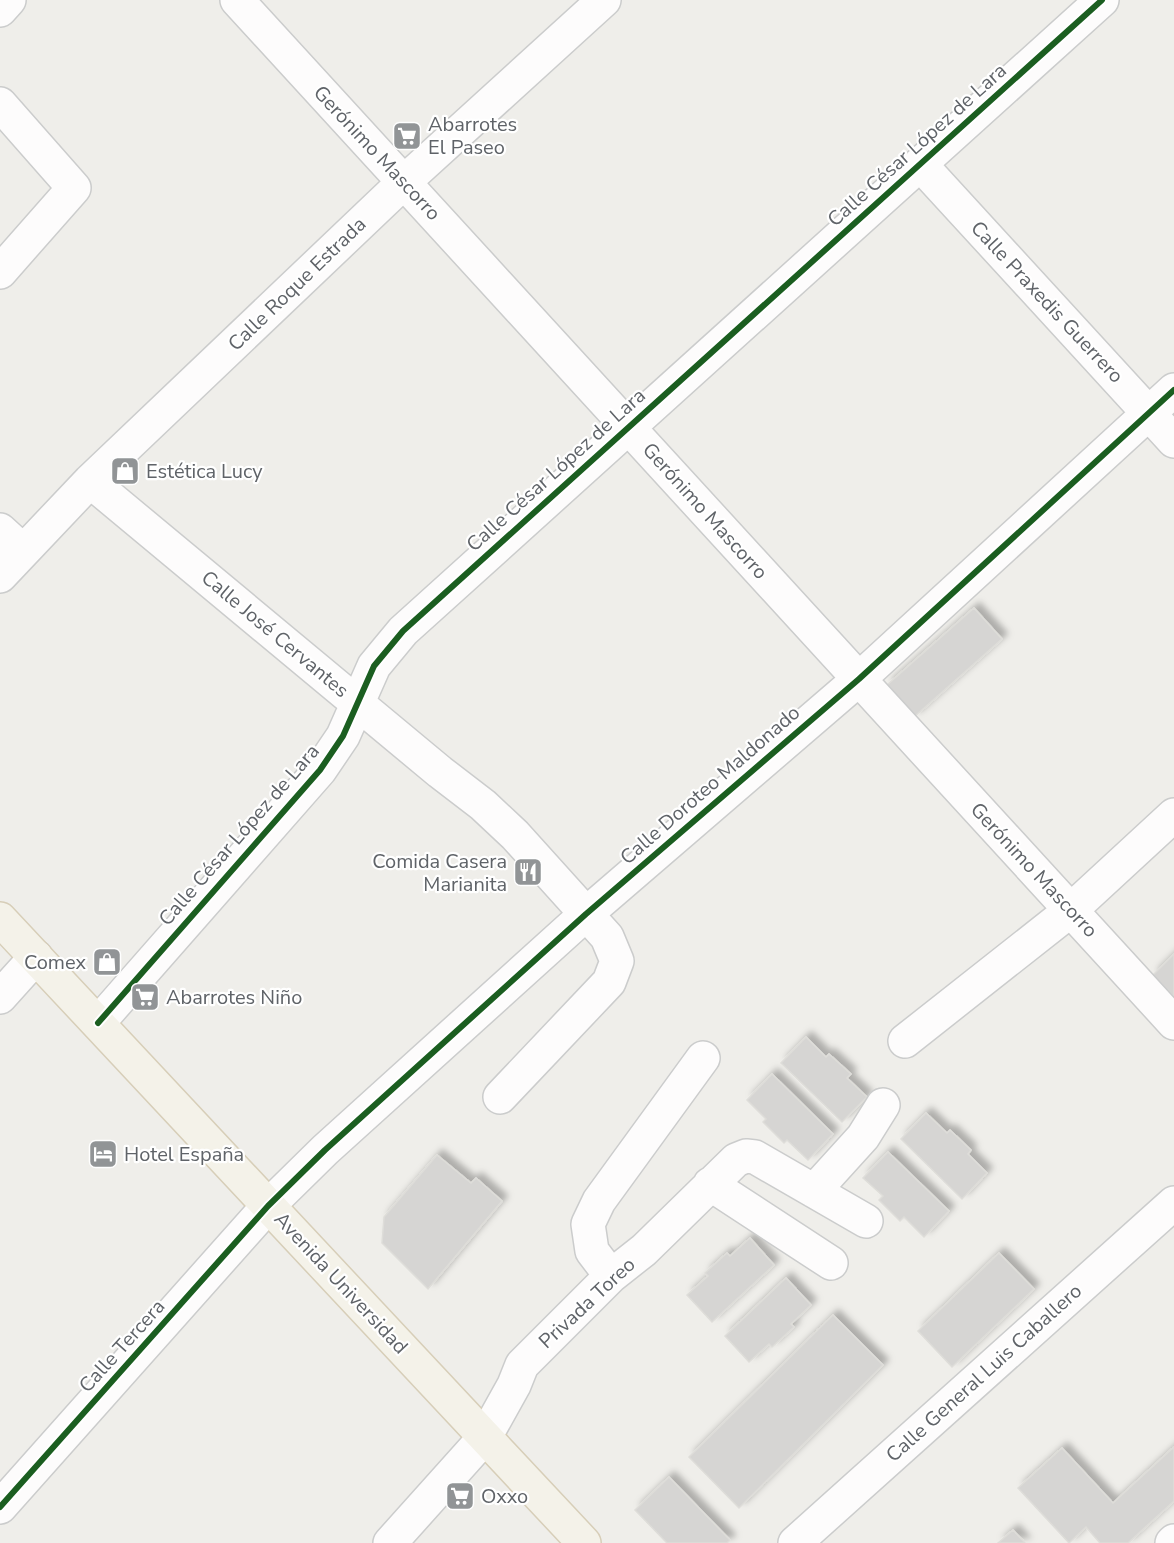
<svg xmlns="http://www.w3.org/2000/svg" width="1174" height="1543" viewBox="0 0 1174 1543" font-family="'Nunito Sans',sans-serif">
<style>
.building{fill:#d6d5d3;stroke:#deddd9;stroke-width:1.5;filter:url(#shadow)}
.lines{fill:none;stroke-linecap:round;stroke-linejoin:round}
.minor-casing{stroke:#cbcccc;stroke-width:36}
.major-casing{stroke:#d7ceb8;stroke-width:36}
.minor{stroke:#fdfcfc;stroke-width:33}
.major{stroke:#f4f2e9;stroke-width:33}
.cycleway-casing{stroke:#fff;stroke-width:10}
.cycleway{stroke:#1b5e20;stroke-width:6}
.labels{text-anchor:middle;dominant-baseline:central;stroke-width:4.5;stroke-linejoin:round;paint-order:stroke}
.poi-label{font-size:20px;fill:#5f6368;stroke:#fff;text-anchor:start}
.street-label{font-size:20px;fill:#5f6368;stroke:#fff}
</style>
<defs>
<filter id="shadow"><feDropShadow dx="5.5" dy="-5.5" stdDeviation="3" flood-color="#0004"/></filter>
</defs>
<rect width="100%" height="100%" fill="#efeeea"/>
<path class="building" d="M974,608L1002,639L914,717L887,685Z
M1174,954V997L1153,975Z
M806,1037L826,1057L829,1054L851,1074L847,1078L867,1097L842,1122L781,1063Z
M772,1074L833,1134L808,1160L787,1140L784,1143L763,1122L766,1119L747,1100Z
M926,1113L947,1133L950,1130L971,1150L968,1154L987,1173L962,1199L901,1139Z
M888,1152L949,1211L924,1237L904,1217L900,1221L879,1200L883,1196L863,1178Z
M437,1155L471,1183L476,1178L502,1201L428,1289L382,1243L384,1217Z
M750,1238L774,1265L712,1322L687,1295L708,1276L705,1273L727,1253L730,1256Z
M999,1253L1034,1289L952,1367L918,1331Z
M786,1278L811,1305L791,1324L794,1327L772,1347L769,1344L749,1362L725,1336Z
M833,1315L883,1365L739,1508L689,1457Z
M1174,1447V1501L1128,1543H1100L1086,1527L1069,1543L1018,1488L1062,1448L1113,1503Z
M669,1477L730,1540L727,1543H667L635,1510Z
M1013,1530L1025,1543H998Z"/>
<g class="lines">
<g class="minor-casing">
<path id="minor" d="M237,0L1174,1023
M0,10L9,0
M0,104L74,188L0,272
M920,164L1174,441
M90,481L440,772L483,805L515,835L607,937L617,961L609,982L500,1097
M0,530L23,551
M0,576L90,481L404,182L604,0
M0,997L36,957
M98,1023L320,770L343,736L374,666L403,631L1102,0
M905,1041L1071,910L1174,815
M710,1184L831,1263
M814,1191L863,1137L883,1105
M611,1276L592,1251L588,1224L599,1201L703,1058
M0,1507L268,1206L325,1150L586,914L859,679L1174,390
M390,1543L485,1437L514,1385L522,1365L611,1276L644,1250L736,1160L746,1156L755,1157L866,1221
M795,1543L1174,1203
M1172,1543L1174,1541"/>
</g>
<g class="major-casing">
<path id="major" d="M0,919L584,1543"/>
</g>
<use href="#minor" class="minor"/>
<use href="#major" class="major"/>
<g class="cycleway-casing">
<path id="cycleway" d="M98,1023L320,770L343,736L374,666L403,631L1102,0
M0,1507L268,1206L325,1150L586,914L859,679L1174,390"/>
</g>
<use href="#cycleway" class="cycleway"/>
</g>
<defs>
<g id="supermarket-square" transform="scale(1.5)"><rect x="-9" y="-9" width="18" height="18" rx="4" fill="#919496" stroke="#fff"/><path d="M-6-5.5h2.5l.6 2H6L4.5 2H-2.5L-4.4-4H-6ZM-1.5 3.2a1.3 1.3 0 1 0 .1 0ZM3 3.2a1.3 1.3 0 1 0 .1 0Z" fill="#fff"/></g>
<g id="shop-square" transform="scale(1.5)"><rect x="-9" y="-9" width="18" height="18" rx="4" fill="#919496" stroke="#fff"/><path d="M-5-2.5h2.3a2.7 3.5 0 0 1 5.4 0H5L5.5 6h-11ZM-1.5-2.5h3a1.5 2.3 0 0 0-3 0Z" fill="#fff"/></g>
<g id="restaurant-square" transform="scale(1.5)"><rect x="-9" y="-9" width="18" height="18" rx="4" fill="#919496" stroke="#fff"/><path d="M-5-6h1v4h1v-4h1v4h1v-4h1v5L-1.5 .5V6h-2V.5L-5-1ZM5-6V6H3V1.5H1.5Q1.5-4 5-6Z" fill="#fff"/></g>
<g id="hotel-square" transform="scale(1.5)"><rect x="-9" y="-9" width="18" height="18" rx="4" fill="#919496" stroke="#fff"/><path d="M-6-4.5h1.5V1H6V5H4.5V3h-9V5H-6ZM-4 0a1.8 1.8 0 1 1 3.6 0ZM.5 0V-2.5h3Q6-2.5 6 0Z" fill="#fff"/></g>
</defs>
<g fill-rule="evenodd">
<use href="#supermarket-square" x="407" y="136"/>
<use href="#shop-square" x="125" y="471"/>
<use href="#restaurant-square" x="528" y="872"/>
<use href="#shop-square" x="107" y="962"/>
<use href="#supermarket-square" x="145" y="997"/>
<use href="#hotel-square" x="103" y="1154"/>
<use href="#supermarket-square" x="460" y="1496"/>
</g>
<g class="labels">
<g class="poi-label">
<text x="428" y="124">Abarrotes<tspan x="428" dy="23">El Paseo</tspan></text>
<text x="146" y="471">Estética Lucy</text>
<text x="507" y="861" text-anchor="end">Comida Casera<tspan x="507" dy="23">Marianita</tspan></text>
<text x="86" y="962" text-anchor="end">Comex</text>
<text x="166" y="997">Abarrotes Niño</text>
<text x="124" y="1154">Hotel España</text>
<text x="481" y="1496">Oxxo</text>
</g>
<g class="street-label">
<text transform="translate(917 145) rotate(-42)">Calle César López de Lara</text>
<text transform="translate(377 153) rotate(47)">Gerónimo Mascorro</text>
<text transform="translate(297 284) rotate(-44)">Calle Roque Estrada</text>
<text transform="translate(1047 302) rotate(47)">Calle Praxedis Guerrero</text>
<text transform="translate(556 470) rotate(-42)">Calle César López de Lara</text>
<text transform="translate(705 511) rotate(48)">Gerónimo Mascorro</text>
<text transform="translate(275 634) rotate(40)">Calle José Cervantes</text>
<text transform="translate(710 785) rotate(-41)">Calle Doroteo Maldonado</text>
<text transform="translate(239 835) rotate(-49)">Calle César López de Lara</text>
<text transform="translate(1034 870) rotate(47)">Gerónimo Mascorro</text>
<text transform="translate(341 1283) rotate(47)">Avenida Universidad</text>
<text transform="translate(587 1303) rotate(-43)">Privada Toreo</text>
<text transform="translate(122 1346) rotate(-48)">Calle Tercera</text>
<text transform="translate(984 1373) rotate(-42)">Calle General Luis Caballero</text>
</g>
</g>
</svg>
